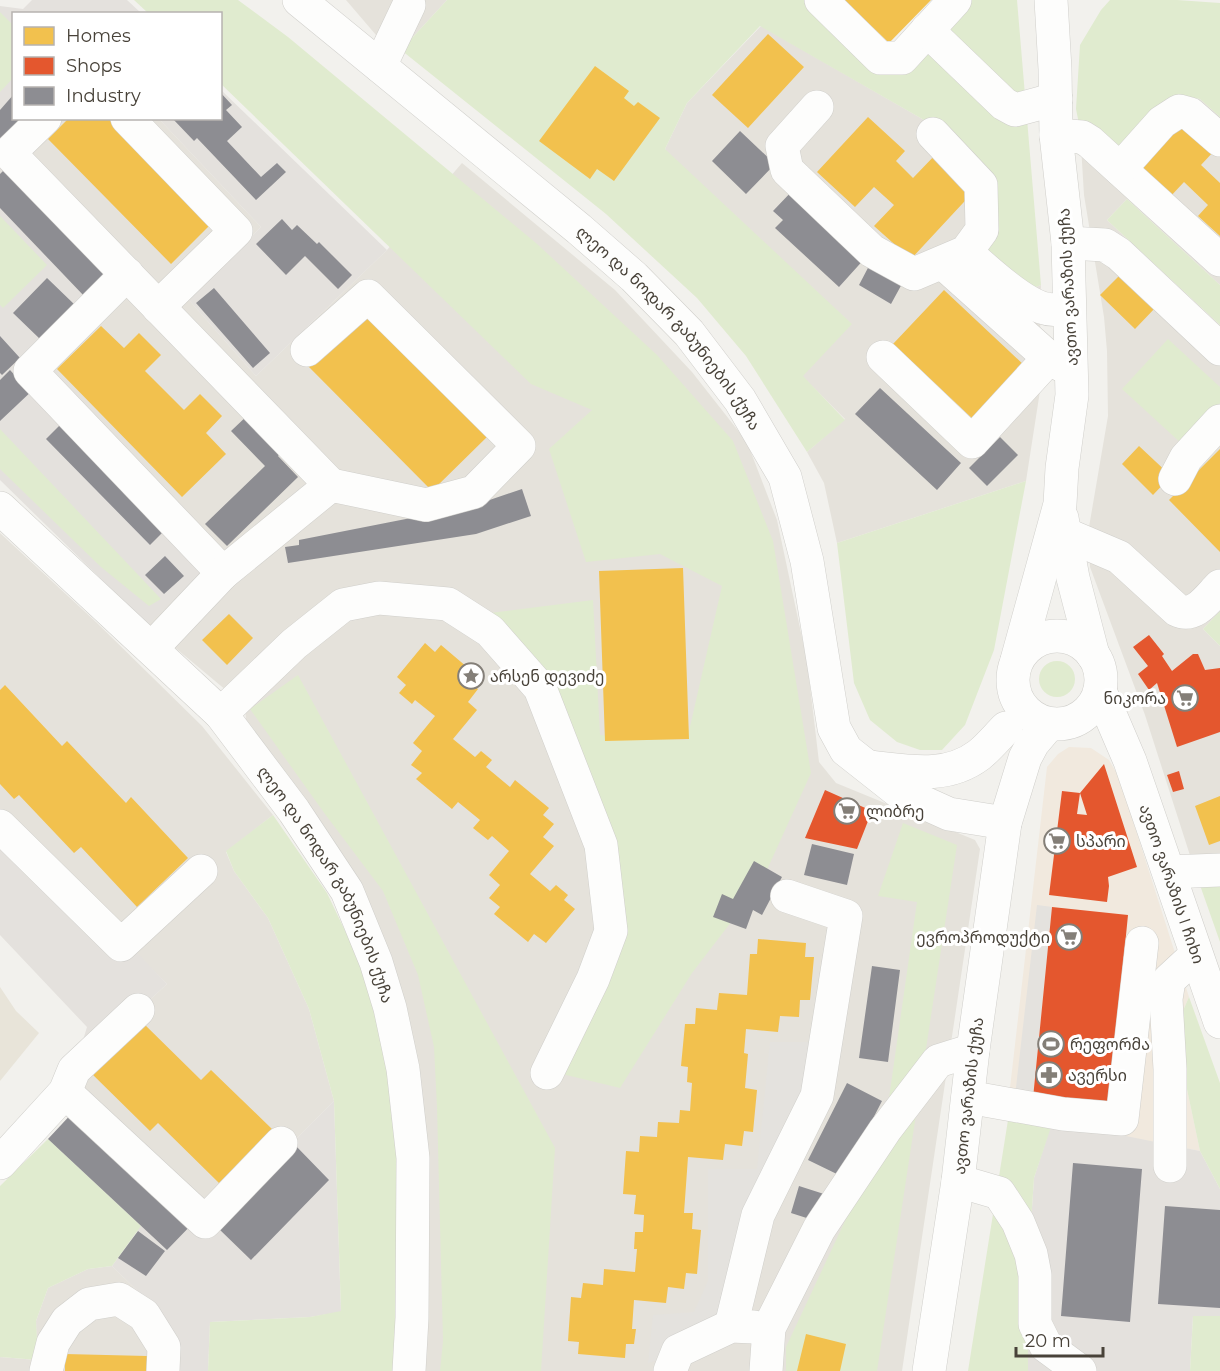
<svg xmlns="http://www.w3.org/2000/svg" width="1220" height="1371" font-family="Montserrat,'Noto Sans Georgian',sans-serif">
  <rect width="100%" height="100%" fill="#f2f1ed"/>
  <path fill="#e5e2db" d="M346,0h101l-46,50 -25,-15z
    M761,26l170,98 100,165 10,-4 -1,33 2,60 -16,103 -189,62 -13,-60 -17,-31 38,-33 -42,-42 -138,-228 22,-46z
    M1185,96l15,3 20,18v168l-93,-86 -20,21 113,105v286l-17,18 17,17v224l-25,1 -50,-156 -55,-148 -2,-34 20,-117 -1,-65 -3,-34 -20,-122 -4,-66z
    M34,119h125l102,108 -73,72 68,77 131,-126 75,-87 153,127 77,82 55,70 30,78 30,141 12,101 17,21 139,57 5,9 -78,522h-478l4,-85 -6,-195 -32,-139 -36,-68 -108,-164 -1,-14 -97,-81 -118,-266 -28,-201z
    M0,533l96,89 106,104 71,89 -47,37 8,19 34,47 41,91 25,92 -129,130 -129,-122 -2,-39 93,-86 -167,-167z
    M112,1266l40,39 18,66h-170v-14l37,3 -1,-39 12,-33 40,-19z"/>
  <path fill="#f1e9de" d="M1069,747l22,1 18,12 10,17 70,220 -11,25 2,34 20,95 -193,-37 40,-347 11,-13z"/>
  <path fill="#e4e1dd" d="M32,0h95l14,13 -127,1v104l-12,40 112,118 -84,83 189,196 -71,70 -148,-145v-474l23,3z
    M221,90l166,160 -131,126 -68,-77 73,-72 -102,-108 61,-1z
    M0,817l126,124 41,43 -93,86 13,-43 -87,-92z
    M334,1101l7,211 -31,5 -100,5 -2,49h-38l-18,-66 -40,-39 26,-35 -90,-92 28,-30 129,122z
    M1052,1121l148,30 20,38v127h-27l-3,55h-162v-103l6,-90z"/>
  <path fill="#e8e4d9" d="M0,987l16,24 23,22 -39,48z"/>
  <path fill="#e0ebcf" d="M134,0h104l50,37 248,206 121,112 76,86 40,100 38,232 -50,110 -69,90 -72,115 -62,-15 57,-219 -125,-241 103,-13 7,135 87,5 35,-154 -62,-32 -74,8 -37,-113 43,-39 -61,-26 -310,-300 -1,-70 -72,-1z
    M447,0h360l70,69 89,-69h51l24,285 -10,4 -45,-26 4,-78 -59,-61 -171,-98 -73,77 -22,46 187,175 -49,52 42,44 -38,32 -61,-96 -49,-58 -91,-84 -205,-164z
    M1110,0h67l43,3v114l-20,-18 -15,-3 -67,65 -38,-32 -4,-20 4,-64 21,-35z
    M0,12l13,13 1,52 -14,15z
    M1127,199l93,86v40l-113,-105z
    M0,216l47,49 -44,43 -3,-3z
    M1168,339l52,48v16l-38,41 -60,-55z
    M0,429l161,170 -12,7 -48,-39 -101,-98z
    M1026,481l-32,169 -29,75 -23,25h-22l-23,-8 -27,-22 -16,-37 -17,-140z
    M1220,611v35l-17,-17z
    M1039 679a18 18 0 1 1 36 0a18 18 0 1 1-36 0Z
    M298,675l257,473 -14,223h-101l3,-30 -6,-234 -3,-60 -16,-72 -35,-84 -58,-77 -75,-105z
    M273,815l54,78 31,65 32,104 9,89 -1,220h-190l2,-49 100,-5 31,-6 -7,-210 -25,-92 -41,-91 -34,-47 -8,-20z
    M903,823l54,22 -80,526h-91v-24l97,-207 34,-238 -39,-6z
    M1220,870v72l-25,-71z
    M1189,997l31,86v106l-20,-38 -20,-95 -2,-34z
    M1008,1120l43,7 -17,51 -6,90v103h-60z
    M48,1139l93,87 -29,40 -24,3 -40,19 -12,33 2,39 -38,-3v-171z
    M1193,1316h27v55h-30z"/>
  <path fill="#e4e2de" d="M1037,905l15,2 -19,191 -18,-2z
    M857,939l-18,128 -42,108 -53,37 6,98 -87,49 -15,4 5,-48 41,-3 14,-31v-112h49l13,-127h43z"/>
  <path fill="#f2c14e" d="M844,0h87l-42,43z
    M768,34l36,33 -56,61 -36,-33z
    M595,66l34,25 -5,7 10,8 4,-4 22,16 -46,63 -17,-12 -7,10 -51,-38z
    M868,117l37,34 -9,10 17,17 24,-25 39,36 -65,70 -37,-33 20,-21 -20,-18 -19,20 -38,-35z
    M69,118h39l104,105 -41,41 -123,-125z
    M1182,118l33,32 -14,15 19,18v53l-22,-20 10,-11 -24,-23 -15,16 -33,-30z
    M1121,274l35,33 -21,22 -35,-34z
    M944,290l82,77 -51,54 -82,-77z
    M365,309l125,125 -58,57 -124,-125z
    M101,326l23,22 15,-15 22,22 -16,16 39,39 16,-16 22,22 -16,17 20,21 -44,43 -125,-128z
    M1139,446l32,30 -18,19 -31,-31z
    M1220,449v103l-51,-52z
    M683,568l6,171 -84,2 -6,-170z
    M229,614l24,24 -26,27 -25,-25z
    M425,643l10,9 6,-7 33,28 -7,7 11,9 -10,13 9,8 -24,29 22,18 6,-6 11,9 -6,7 24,20 5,-7 34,28 -6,7 11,9 -11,13 11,9 -24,28 20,17 6,-6 12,10 -4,5 11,9 -29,34 -12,-9 -6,8 -34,-28 6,-7 -11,-9 11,-13 -11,-10 20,-24 -17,-15 -4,4 -15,-12 7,-8 -22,-18 -6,7 -36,-30 6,-6 -11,-8 11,-14 -9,-8 22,-27 -20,-16 -3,4 -13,-11 7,-8 -9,-8z
    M5,685l57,61 5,-5 59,62 5,-6 57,61 -51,49 -56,-60 -7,6 -55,-58 -5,4 -14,-15v-94z
    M1220,796v45l-11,4 -14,-39z
    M758,939l48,4 -1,14h9l-4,43h-10l-1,17 -19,-1 -2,16 -32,-3 -2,24 4,1 -3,34 12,2 -4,42 -9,-1 -2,15 -17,-2 -2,16 -35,-3 -4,56h9l-1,16 9,1 -4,44 -11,-1 -2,16 -16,-2 -2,16 -32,-3 -2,29h4l-2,15h-8l-1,14 -47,-4 1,-12 -11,-1 3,-44 10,1 2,-15 20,2 1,-16 31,3 2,-23h-3l1,-17h8l1,-17 -10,-1 2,-19 -13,-1 3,-43 13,1 1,-16 17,1 1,-15 21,1 1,-13 10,1 2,-28 -5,-1 1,-15 -7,-1 4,-42h10l1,-16 21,2 2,-17 28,2 3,-41h7z
    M140,1020l61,60 10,-10 61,59 -53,54 -61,-60 -8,8 -61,-60z
    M806,1334l40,10 -6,27h-43z
    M65,1354l82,2v15h-82z"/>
  <path fill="#e4572e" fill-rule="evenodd" d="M1149,635l15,19 -2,2 10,15 21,-17h5l7,16 15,-2v64l-43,15 -20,-64 -8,7 -11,-16 10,-8 -15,-19z
    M1104,764l33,103 -29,10 1,9 -2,16 -58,-7 13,-104 18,2zM1080,793l7,22 -10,-1z
    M1179,771l5,18 -11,3 -6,-17z
    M825,790l47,21 -15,38 -52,-11z
    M1052,907l76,8 -19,191 -76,-8z"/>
  <path fill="#8d8d92" d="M220,92l12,13 -6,5 16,17 -15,14 34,36 16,-14 9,9 -30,28 -59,-62 -3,3 -22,-23h48z
    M14,94v24h9l-23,30v-38z
    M740,131l35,33 -29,30 -34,-33z
    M8,166l102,107 -25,24 -85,-89v-34z
    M794,189l73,67 -28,31 -64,-59 8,-8 -10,-9z
    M282,219l10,11 5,-5 20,19 2,-2 33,33 -14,14 -33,-33 -19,19 -30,-31z
    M870,264l33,18 -12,22 -32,-19z
    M47,278l28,27 -34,35 -28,-27z
    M214,288l56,65 -17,15 -57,-65z
    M0,336l20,22 -18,17 -2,-2z
    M10,370l10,11 15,7 -35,33v-41z
    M880,388l81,75 -24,27 -82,-76z
    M250,413l35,35 -7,8 20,21 -71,69 -22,-22 60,-58 -34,-35z
    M66,419l104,106 -20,20 -104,-106z
    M1000,437l18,18 -31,31 -18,-18z
    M522,489l9,27 -55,18 -188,29 -3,-16 14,-2v-5l173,-34z
    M165,556l19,20 -20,18 -19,-19z
    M812,844l42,10 -7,31 -43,-10z
    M754,861l28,16 -20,38 -9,-5 -7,19 -33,-12 9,-23 11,5z
    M872,966l28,4 -12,92 -29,-4z
    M847,1083l35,18 -39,76 -35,-17z
    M76,1109l119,112 -28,29 -119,-111z
    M295,1145l34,35 -78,80 -32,-31z
    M1073,1163l69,6 -12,153 -69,-6z
    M799,1186l25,8 -8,27 -25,-8z
    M1165,1206l55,4v98l-62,-4z
    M138,1231l27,20 -19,25 -28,-18z"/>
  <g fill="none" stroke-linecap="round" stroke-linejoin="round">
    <g stroke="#d0cfcb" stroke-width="34">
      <g id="minor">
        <path id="s1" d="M299,0l280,229 55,48 55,56 51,67 45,77 22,84 27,167 12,22 52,41 51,23 56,9"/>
        <path d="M821,0l59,58h22l53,-58"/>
        <path d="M927,30l77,74 11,6 41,-11"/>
        <path d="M380,66l29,-61"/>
        <path d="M817,107l-35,39 5,24 85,81 42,23 52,-22 16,-22 -1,-45 -48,-51"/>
        <path d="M45,118l-36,35 322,332"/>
        <path d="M127,118l109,113 -78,76"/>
        <path d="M1056,135l26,2 8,5 130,118"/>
        <path d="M1120,169l42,-47 17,-11 11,3 30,26"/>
        <path d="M1068,243l37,2 14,9 101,95"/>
        <path d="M966,252c18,16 66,63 92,57 4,-1 8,-6 11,-8"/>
        <path d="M943,263l106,95 12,7 7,1"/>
        <path d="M127,274l-97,97 193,202"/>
        <path d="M883,357l89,85 77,-84"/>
        <path d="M1175,479l11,-21 34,-37"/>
        <path id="s2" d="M0,508l221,206 73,97 53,80 29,71 14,46 13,61 10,89 -1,160 -3,53"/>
        <path d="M1062,518l11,60 20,77"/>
        <path d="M1065,534l54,23 58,53c18,9 31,-12 43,-24"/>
        <circle cx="1057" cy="680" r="44"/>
        <path d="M152,648l71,-75 108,-88 95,20 48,-13 45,-46 -151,-150 -61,54"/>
        <path d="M1017,660l43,-156 2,-36 10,-73 -4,-152 -12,-108 -1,-66 -4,-69"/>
        <path id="s3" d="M1100,691l30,70 90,261"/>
        <path d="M221,714l73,-70 49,-39 36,-7 69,6 42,27 50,57 61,157 10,86 -18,48 -46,94"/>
        <path d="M869,767c38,4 77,13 110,-12 10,-8 18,-18 27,-27"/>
        <path d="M0,826l121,119 80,-74"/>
        <path d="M1169,872l51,-2"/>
        <path d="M65,1092l140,130 76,-79"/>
        <path d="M968,1097l95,17 59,5 20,-176"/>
        <path d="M0,1163l65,-71 9,-22 64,-60"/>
        <path d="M1170,1166v-97l-4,-70 3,-19 27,-25"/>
        <path d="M958,1181l41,12 19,29 13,32 4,21v49l11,22 34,25"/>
        <path d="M731,1326l27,-111 59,-119 29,-180 -59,-20"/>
        <path d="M46,1371l7,-28 14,-22 22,-17 30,-5 25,16 20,32 -1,24"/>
        <path d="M670,1371l8,-20 53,-25 23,1"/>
        <path d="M766,1371l3,-43 50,-99 66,-99 53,-69 35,-11"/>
        <path id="s4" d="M929,1371l29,-190 15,-131 32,-227 20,-65 8,-15 16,-19"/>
      </g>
    </g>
    <use href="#minor" stroke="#fdfdfc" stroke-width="33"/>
  </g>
  <defs>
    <g id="sight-ring" transform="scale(1.35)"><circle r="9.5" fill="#fff" stroke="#847f78" stroke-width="1.5"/><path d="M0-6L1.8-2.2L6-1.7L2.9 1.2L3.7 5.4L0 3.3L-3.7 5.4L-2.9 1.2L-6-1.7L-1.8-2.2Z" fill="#847f78"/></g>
    <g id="supermarket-ring" transform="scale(1.35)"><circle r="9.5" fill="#fff" stroke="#847f78" stroke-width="1.5"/><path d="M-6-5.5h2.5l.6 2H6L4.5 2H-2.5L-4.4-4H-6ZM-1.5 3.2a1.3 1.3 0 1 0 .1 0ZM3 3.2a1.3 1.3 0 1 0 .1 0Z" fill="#847f78"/></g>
    <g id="stadium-ring" transform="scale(1.35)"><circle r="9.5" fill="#fff" stroke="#847f78" stroke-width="1.5"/><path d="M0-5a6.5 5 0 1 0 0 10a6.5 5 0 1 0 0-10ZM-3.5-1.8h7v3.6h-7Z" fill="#847f78"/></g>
    <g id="pharmacy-ring" transform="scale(1.35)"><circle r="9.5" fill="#fff" stroke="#847f78" stroke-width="1.5"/><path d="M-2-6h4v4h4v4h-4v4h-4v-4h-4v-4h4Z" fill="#847f78"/></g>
  </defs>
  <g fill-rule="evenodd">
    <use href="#sight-ring" x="471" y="676"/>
    <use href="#supermarket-ring" x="1185" y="698"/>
    <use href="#supermarket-ring" x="847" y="811"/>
    <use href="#supermarket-ring" x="1057" y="841"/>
    <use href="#supermarket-ring" x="1069" y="937"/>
    <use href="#stadium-ring" x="1051" y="1044"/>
    <use href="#pharmacy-ring" x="1049" y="1075"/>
  </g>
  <g text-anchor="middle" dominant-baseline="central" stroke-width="6" stroke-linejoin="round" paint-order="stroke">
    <g font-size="16" fill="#484239" stroke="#fff">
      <text transform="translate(1068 287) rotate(-93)">ავთო ვარაზის ქუჩა</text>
      <text stroke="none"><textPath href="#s1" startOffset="496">ლეო და ნოდარ გაბუნიების ქუჩა</textPath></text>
      <text stroke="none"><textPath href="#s3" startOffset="206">ავთო ვარაზის I ჩიხი</textPath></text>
      <text stroke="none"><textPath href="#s2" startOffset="504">ლეო და ნოდარ გაბუნიების ქუჩა</textPath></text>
      <text stroke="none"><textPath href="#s4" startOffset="278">ავთო ვარაზის ქუჩა</textPath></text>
    </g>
    <g font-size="16" fill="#484239" stroke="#fff" text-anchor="start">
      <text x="490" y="676">არსენ დევიძე</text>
      <text x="1166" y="698" text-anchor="end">ნიკორა</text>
      <text x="866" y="811">ლიბრე</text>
      <text x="1076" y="841">სპარი</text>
      <text x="1050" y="937" text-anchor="end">ევროპროდუქტი</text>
      <text x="1070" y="1044">რეფორმა</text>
      <text x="1068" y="1075">ავერსი</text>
    </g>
  </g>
  <rect x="12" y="12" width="210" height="108" fill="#ffffff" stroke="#b6b3b0" stroke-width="1.5"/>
  <rect x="24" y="27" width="30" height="18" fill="#f2c14e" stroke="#b6b3b0" stroke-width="1.5"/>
  <text x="66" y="42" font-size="18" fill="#484239">Homes</text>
  <rect x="24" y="57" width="30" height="18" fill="#e4572e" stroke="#b6b3b0" stroke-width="1.5"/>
  <text x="66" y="72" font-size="18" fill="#484239">Shops</text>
  <rect x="24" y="87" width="30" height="18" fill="#8d8d92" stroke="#b6b3b0" stroke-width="1.5"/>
  <text x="66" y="102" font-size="18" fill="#484239">Industry</text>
  <path d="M1016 1347v9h87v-9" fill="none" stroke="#484239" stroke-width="3"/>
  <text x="1025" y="1347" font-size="18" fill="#484239" stroke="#ffffff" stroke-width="4.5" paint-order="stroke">20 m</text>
</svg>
